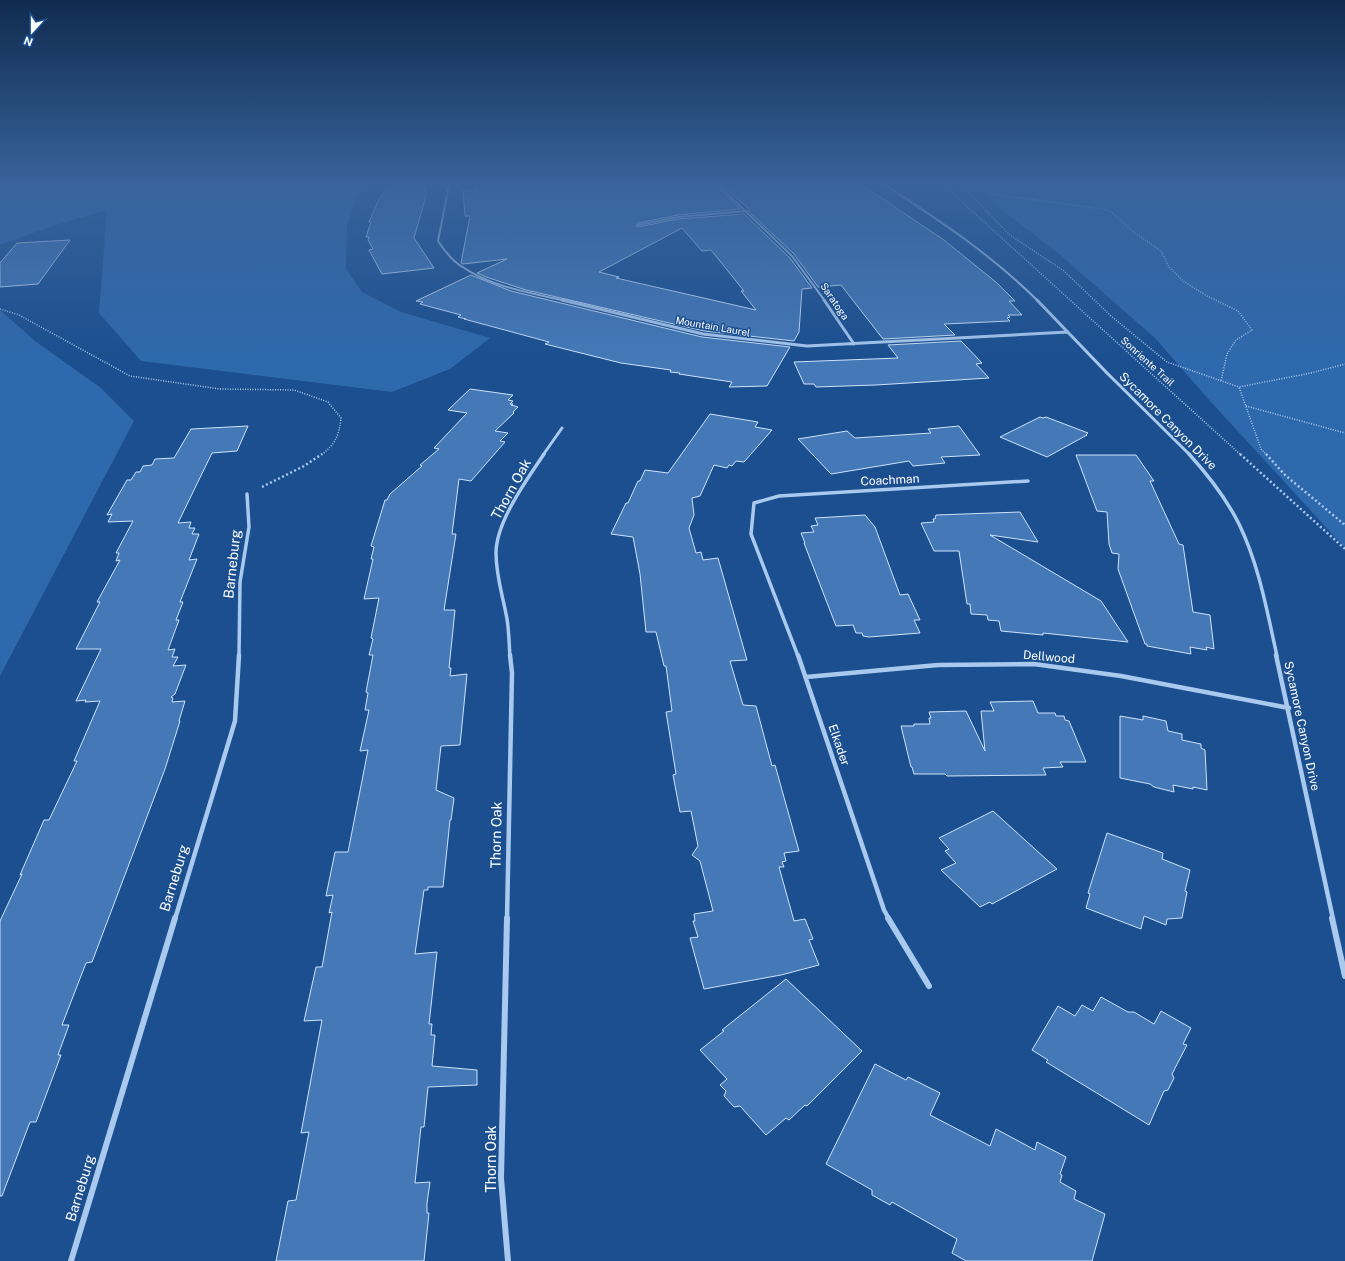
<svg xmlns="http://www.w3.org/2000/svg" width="1345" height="1261" font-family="'Public Sans',sans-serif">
  <rect width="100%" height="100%" fill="#1b4f8f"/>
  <path fill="#2e69ad" d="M0,183h364l-17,41 -1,45 16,23 39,20 89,26 -40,31 -58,23 -251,-31 -42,-48 8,-103 -58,17 -49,18z
    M982,183h363v365l-135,-147 -55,-63 -96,-84 -57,-44 -23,-24z
    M0,310l35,31 66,47 33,33 -134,255z"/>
  <path fill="#4478b7" stroke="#cfe3fa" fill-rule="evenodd" d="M390,183h28l-1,3h9l-2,4 3,2 -13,46 20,30 -52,6 -13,-24 4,-1 -5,-9 1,-3h-3l5,-15h-2l9,-21z
    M477,183h237l26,26 -62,6 -40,8 -2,3 2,1 40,-8 66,-5 46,44 22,30 -10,1 -3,43 -5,9 -90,-10 -178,-41 -40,-13 -9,-4 30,-14 -44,5 -2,-1 9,-47h-5l-2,-25 13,-1zM682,228l20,23 9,-1 33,41h-3l15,19 -140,-32 3,-1 -20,-5z
    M719,183h140l85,57 53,43 18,18h-6l13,14h-14l2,2 -3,1 3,3 -66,3 11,11 -72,4 -42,-54 -23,2 -24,-33 -45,-42v-3z
    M70,240l-32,44 -38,3v-24l17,-20z
    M471,275l40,16 191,46 88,10 -23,39 -38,1 3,-5 -53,-8 1,-1 -10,-1 1,-2 -50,-7 -76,-19 4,-2 -85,-23h2l-8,-2 3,-2 -41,-11 3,-2 -7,-1z
    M961,341l21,22 -6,1 13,14 -113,7 -60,2 -2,-3h-10l-10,-22 104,-4 -10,-13z
    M470,389l43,6 -5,5 5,1 -3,3h3l-2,1 7,2 -5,5 1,1 -19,18 13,2 -8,8 5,1 -34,39 -12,-2 -7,55h4l-12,76h11l-6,58h2l-1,8 17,-2 -7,71 -19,1 -5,44 18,8 -3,22h-1l-7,67h-15v3h-4l-9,64 22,-2 -8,72h3l-1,11h4l-3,31 45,4v15l-49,2 -4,40h-3l-6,56 15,-1 -3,21v10h2l-5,48h-148l12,-60 8,-1 13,-68 -8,1 21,-113 -18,1 12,-54h6l10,-55 -3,1 4,-18 -7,1 9,-44h13l20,-102 -8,1 9,-41h-4l3,-17 -2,-1 7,-37h-4l4,-16 -2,-1 8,-40 -15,1 9,-40h-2l3,-12 -3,-1 14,-46h2l3,-6 32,-28 -2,-1 19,-16 -5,-1 33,-35 -19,-3z
    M710,414l48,8 -3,5 17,3 -28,32 -8,-1 -4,5 -3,-1 -2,3 -13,-3 -14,31 -8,2 2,17 -5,13 7,25 5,-1 2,8 15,-2 29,102 -17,1 13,44 13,1 16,60 3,-1 24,86 -15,2 2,8 -4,1 2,5h-5l15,54 11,-2 8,20 -4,1 10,25 -38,10 -77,14 -14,-51 8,-1 -5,-16h2l-1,-7 19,-3 -13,-50 -8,-6 6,-9 -7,-35 -11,1 -7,-37 3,-1 -10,-62 6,-1 -6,-45h-2l-8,-34h-10l-6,-58 -7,-37 -22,-3 15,-31h2l10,-22h2l5,-11 23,3z
    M1040,417l3,1 3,-1 42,16 -2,2h1l-40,22 -47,-20z
    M248,426l-11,25 -25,2 -34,70 13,-1 -2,6h6l-3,6h7l-10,26 8,-1 -17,43h3l-7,18h3l-11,30 7,-1 -3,8h6l-5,9 13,-1 -11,29 -4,3 2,1 -1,4 13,-1 -6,20h1l-15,48 -73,193 -6,1 -24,62h7l-11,30h3l-25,67h-6l-28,74h-2v-275l22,-47 -2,1 24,-55h5l28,-59h-3l26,-60 -15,1 1,-2 -10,1 25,-52h-25l24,-47h-3l23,-42 -4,1 3,-8h-3l17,-32 -25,1 4,-8 -5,1 20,-35h4l5,-8h4l3,-6 9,-1 3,-6 19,-1 17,-29z
    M959,426l21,29 -39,2 4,6 -32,3 -4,-5 -78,13 -33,-35 49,-8 8,7 76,-5 -3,-4z
    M1076,455h60l18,26h-4l29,63 4,1 10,67 17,3 4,34 -8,-2 1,3 -17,-3 1,7 -44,-8v-2h-2l-27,-75 1,-15 -7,-1 -3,-9 -2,-32 -10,-1z
    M1020,512l18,30 -48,-7 111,66 27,41 -85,-9v2l-42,-4 -2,-10 -11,-1 -1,-5 -16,-1 -1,-10h-3l-8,-53h-25l-13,-28 13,-1 -1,-3h2l1,-4z
    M865,515l10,12 25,68 8,-1 12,26h-6l6,13 -51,4 -6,-1 -1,-3h-6l-3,-8 -17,1 -32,-83h1l-4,-10 13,-1 -3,-6 7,-1 -3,-7z
    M1033,701l5,12h17l1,3h8l1,4 4,1 17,41h-26l3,5 -20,1 3,7 -99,1 -2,-2h-31l-2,-7h-1l-10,-41h13v-2h16l-1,-6h2l-2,-6 37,-1 19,40 -4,-40h13l-4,-9z
    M1120,716l23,4v-4l23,5 2,10 14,3v6l19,4v4l4,2 2,40 -14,-3v2l-20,-4 1,7 -20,-5 -4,-3 -30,-6z
    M993,811l64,58 -65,35 -2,-2 -10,5 -39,-37 15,-7 -11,-12 4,-2 -10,-11z
    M1107,833l56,20 -1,6 28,11 -5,21 2,1 -5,26 -15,1 -1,6 -22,-9 -3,13 -55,-21 4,-14 -2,-1z
    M786,979l76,72 -55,55 -2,-1 -16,15 -3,-2 -20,17 -26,-29 -6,1 -10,-11 2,-5 -6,-6 7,-6 -27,-29 24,-19 -2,-1z
    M1101,997l27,15h6l20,12 7,-13 30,17 -8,16 4,1 -15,29 2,4 -6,12 -4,1 -15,34 -103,-63 2,-2 -16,-10 26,-44 17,10 7,-11 11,6z
    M875,1064l31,16 2,-3 32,16 -10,22 60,31 6,-17 39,21 2,-8 29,15 -6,17 2,1 -2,7 16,9 -2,8 31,15 -13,47h-126l-14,-8 5,-14 -65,-37 -2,3 -18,-10v-5l-46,-26z"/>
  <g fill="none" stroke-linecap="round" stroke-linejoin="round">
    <path stroke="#a9c9ee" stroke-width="1.5" stroke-dasharray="1 1.5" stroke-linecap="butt" d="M941,183l300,272
      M968,183l-5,4 47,48 54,36 47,45 56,46 72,25
      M963,187l30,7 116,16 26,23 26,18 8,16 14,14 24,15 31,15 14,19 -16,10 -9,14 -6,27
      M0,309l19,6 111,61 90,13 74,1 34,12 13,16c-2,17 -5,26 -20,37
      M1246,406l99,27
      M1267,455l-6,-6 -22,-62 72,-14 34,-9"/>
    <path stroke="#a9c9ee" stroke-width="2.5" stroke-dasharray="2 2.5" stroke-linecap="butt" d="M1240,454l105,95
      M1266,454l19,21 60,50
      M262,487l42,-21 18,-12"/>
    <path stroke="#a9c9ee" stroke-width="2" d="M454,183l-5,2 -11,56c6,9 13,19 23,25 30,21 70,27 105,35
      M716,183l76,73 33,45
      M882,183c55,36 109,71 156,118
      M638,225l40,-8 69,-6"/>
    <path stroke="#a9c9ee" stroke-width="3" d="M562,300l141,34 104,12 261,-14
      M824,300l30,44
      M1037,300l70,73 83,82
      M543,455l19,-27"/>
    <path stroke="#a9c9ee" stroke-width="3.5" d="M1189,454c19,21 37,44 50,70 20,41 28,87 38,132
      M239,656l1,-74 9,-55 -2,-33
      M510,656c-1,-12 -1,-25 -3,-37 -4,-23 -11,-42 -11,-66 0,-31 31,-74 48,-99
      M798,656l-47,-122 3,-31 25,-7 249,-15"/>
    <path stroke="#a9c9ee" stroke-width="4.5" d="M798,655l86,255 5,9
      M1276,655l57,264
      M806,677l132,-12 96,-1 87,12 168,32
      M175,919l60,-198 4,-66
      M507,919l5,-246 -2,-18"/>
    <path stroke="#a9c9ee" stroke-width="6" d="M507,918l-6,260 7,83
      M888,918l41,68
      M1332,918l13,58
      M71,1261l104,-343"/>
  </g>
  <linearGradient id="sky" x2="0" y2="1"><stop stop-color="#0f2b4f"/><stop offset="0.51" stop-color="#39639b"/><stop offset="1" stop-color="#39639b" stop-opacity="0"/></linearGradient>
  <rect width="1345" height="359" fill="url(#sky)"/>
  <g text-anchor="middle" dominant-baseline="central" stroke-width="3" stroke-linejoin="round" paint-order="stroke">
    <g font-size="10" fill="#fff" stroke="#1b4f8f">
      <text transform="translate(835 301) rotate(56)">Saratoga</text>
      <text transform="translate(713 326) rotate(10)">Mountain Laurel</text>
      <text transform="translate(1148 361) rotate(42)">Sonriente Trail</text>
    </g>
    <g font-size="12" fill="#fff" stroke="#1b4f8f">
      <text transform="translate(1168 421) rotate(45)">Sycamore Canyon Drive</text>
      <text transform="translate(890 480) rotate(-3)">Coachman</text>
      <text transform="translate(1049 657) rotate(5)">Dellwood</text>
      <text transform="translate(1302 726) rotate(78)">Sycamore Canyon Drive</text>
      <text transform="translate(839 745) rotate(71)">Elkader</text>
    </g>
    <g font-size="14" fill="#fff" stroke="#1b4f8f">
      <text transform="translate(511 489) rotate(-61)">Thorn Oak</text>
      <text transform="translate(232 564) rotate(-84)">Barneburg</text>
      <text transform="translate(496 835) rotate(-89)">Thorn Oak</text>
      <text transform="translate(174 878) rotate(-73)">Barneburg</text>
      <text transform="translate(491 1159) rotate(-90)">Thorn Oak</text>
      <text transform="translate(80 1188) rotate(-73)">Barneburg</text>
    </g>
  </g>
  <g transform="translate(32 32) rotate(201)" stroke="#1b4f8f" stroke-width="3" paint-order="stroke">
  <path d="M0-3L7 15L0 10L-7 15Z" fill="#ffffff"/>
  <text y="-6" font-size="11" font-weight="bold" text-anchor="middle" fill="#ffffff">N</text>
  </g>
</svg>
